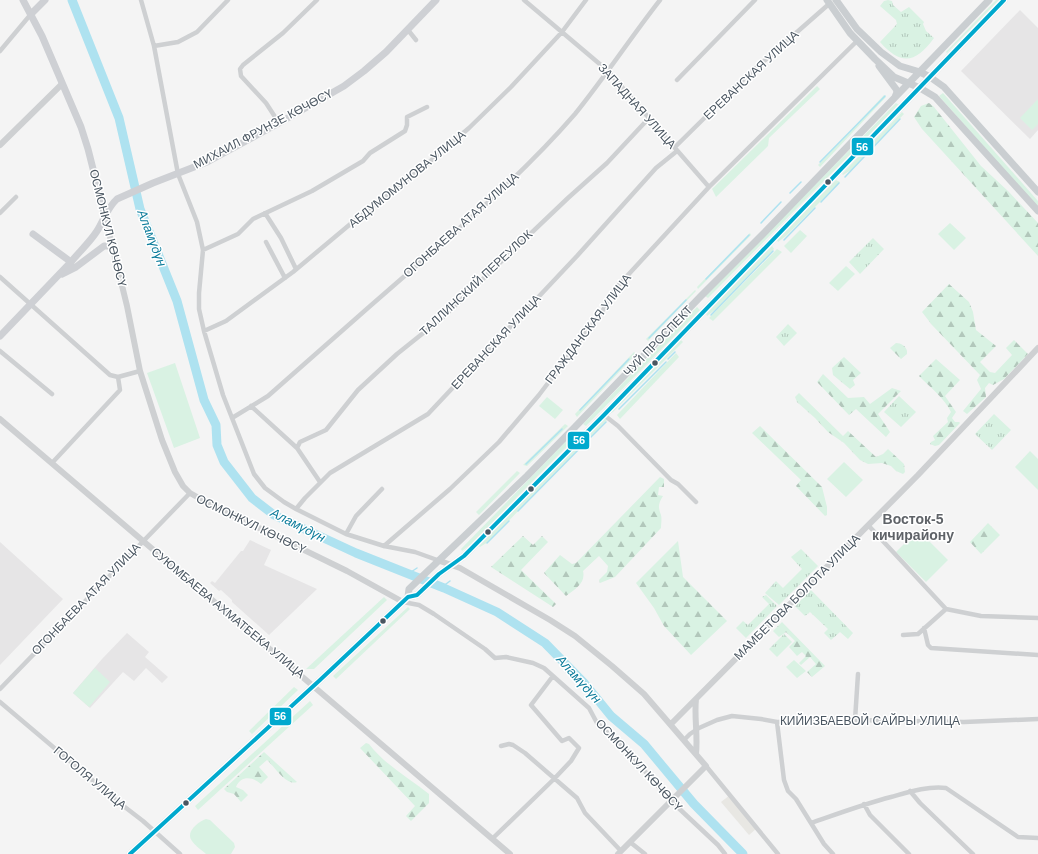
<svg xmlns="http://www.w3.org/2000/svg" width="1038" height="854" font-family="Arial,sans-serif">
  <defs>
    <pattern id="forest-firs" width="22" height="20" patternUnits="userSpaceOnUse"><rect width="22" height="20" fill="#d9f2e3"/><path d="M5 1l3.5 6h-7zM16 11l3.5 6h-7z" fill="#b2c7bb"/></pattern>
    <pattern id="park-tufts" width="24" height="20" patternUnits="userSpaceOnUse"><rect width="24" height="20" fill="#d9f2e3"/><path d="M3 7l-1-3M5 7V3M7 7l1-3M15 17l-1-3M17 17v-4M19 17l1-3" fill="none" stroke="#b2c7bb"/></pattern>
  </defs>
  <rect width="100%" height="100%" fill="#f4f4f4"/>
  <path fill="#e8e7e3" d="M730,795l27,33 -8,7 -28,-33z"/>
  <path fill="#e6e5e6" d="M1020,10l18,18v102l-8,9 -69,-68z
    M250,540l21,10 -7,15 53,24 -48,46 -37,-33v-2l-11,-10 -2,1 -9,-8 2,-2 3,2 26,-32h2z
    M0,542l63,57 -63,66z
    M127,633l22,19 -4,5 23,20 -6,6 -16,-15 -12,13 -11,-9 -33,36 -17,-15 29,-34z"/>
  <path fill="#d9f2e3" d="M996,0h3l-52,53 -1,-1z
    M817,86l3,3 -51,49 -1,8 -52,51 -4,-8z
    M943,93l95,108v7l-99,-112z
    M884,95l2,2 -66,70 -2,-2z
    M1038,99v25l-6,6 -12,-12z
    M896,103l3,2 -191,193 -3,-2z
    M902,112l2,2 -53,56 -8,5 -1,-1z
    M836,180l4,2 -54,54 -8,6 -1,-2z
    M950,223l16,15 -12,12 -16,-16z
    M800,230l7,6 -16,17 -7,-7z
    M750,233l1,2 -53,54 -1,-2z
    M772,246l2,3 -59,61 -8,6 -1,-2z
    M777,249l5,3 -69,69 -4,-3z
    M846,266l9,8 -17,17 -9,-8z
    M695,290l1,1 -48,50 -2,-2z
    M697,307l3,3 -114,116 -3,-2z
    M681,340l2,2 -70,70 -2,1 -2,-2z
    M634,352l2,2 -59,63 -2,-3z
    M676,353l3,4 -59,62 -3,-4z
    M175,363l25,75 -26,10 -27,-75z
    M547,397l16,13 -8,9 -16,-13z
    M604,418l3,2 -119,122 -8,5 -1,-1z
    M565,424l3,2 -41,40 -4,-1z
    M577,430l3,3 -110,112 -8,6 -1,-2z
    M1030,451l8,8v31l-23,-23z
    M844,462l19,18 -17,17 -19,-18z
    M517,471l3,2 -41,42 -3,-3z
    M918,530l30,30 -22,22 -30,-30z
    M384,597l3,3 -73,69h-8z
    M408,607l2,2 -74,70 -3,-3z
    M794,660l12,11 -9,7 -11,-11z
    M95,668l15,14 -21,25 -16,-14z
    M294,687l4,3 -46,44 -3,-3z
    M310,701l3,4 -115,105 -3,-4z
    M206,819l4,1 24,23 1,4 -4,7h-25c-4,-4 -11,-8 -14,-13 -7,-9 6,-19 14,-22z"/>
  <path fill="url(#forest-firs)" d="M929,103l5,4 47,59 27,25 30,32v33l-116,-127 -8,-12 7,-11z
    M949,284l20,18 4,10 3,18 20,16 -16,16 10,10 5,1 17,-18 -6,-7 8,-8 14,14 -24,25 -11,6 -4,-2 -4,5 1,9 -19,17 -4,-3 18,-22 -4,-9 3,-5 -48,-50 -10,-13z
    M896,343c5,0 10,3 11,8v3l-6,5 -11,-11z
    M844,357l17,16 -8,7 2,5 -5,4 -17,-14 -1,-7z
    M936,359l24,21 -15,16 11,16 -4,6 3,4h4l1,1 -21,22 -4,1 -5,-2 1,-2 4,-2 -2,-4 15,-14 -1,-4 4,-6c-6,-13 -21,-25 -32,-36z
    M823,374l25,24 16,-1 6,7 22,-16 9,3 -23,23 12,18 -4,5 -30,-28 -7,6 -32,-33z
    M799,393l44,43 5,-5 28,26 7,-3 5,-5 16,15 1,8 -2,2 -7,-3 -5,-5 -9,-3 -14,1 -8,-4 -16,-17 -16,-11 -13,-14 -18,-16 -2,-5z
    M760,426l62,61 5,20v8l-2,1 -29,-30 5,-6 -49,-47z
    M660,477l4,2v8h-5l-1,8 5,1c-5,8 -5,11 -2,19 1,4 0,9 0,13l-46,49 -15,6 -1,-3 8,-8 1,-6 -9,-10 -16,15c3,12 -8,18 -17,25l-22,-23 16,-18 12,9 4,-1z
    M988,523l12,12 -19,19 -11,-12z
    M523,536l10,9 9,-9 6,6 -27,28 35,34 -3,3 -62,-40z
    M678,541l5,36 44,44 -36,34 -27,-29 -10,-18 -18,-25z
    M782,622l43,44 -13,11 -5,-5 9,-8 -6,-7 -9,8 -2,-2 7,-7 -4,-4 -5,4 -8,-9 6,-6 -9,-9 -7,5 -6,-6z
    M366,743l3,1c16,21 40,34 60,50v9l-18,18 -5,-5 9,-10 -55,-58z
    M264,752l33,30c-11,4 -22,-15 -30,-22l-8,7 9,10 -7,7c-8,-7 -20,-9 -25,3l7,3 5,5 -7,7 -7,-8 -7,-2 -3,-3z"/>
  <path fill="url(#park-tufts)" d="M888,0l4,1 1,4 8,7 8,-5 15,15 -1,2 3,7 8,7c-18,25 -33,28 -54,4l17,-18 -1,-4 -16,-14 4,-5z
    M873,238l11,11 -24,25 -11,-12z
    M788,324l9,9 -13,13 -8,-9z
    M899,396l17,16 -15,15 -17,-15z
    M994,414l17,16 -19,20 -17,-16z
    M801,549l17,17 -39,39 -14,-12 11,-12 7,7 19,-19 -11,-12z
    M811,590l42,43 -5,6 -8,-7 -9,8 -7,-7 4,-4 -18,-17 -5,4 -10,-10z
    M766,595l11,11 -31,32 -10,-10 7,-7 5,4 21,-21 -7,-7z
    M784,634l8,8 -15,15 -8,-8z"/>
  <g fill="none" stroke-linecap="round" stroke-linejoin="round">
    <path stroke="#aee2f0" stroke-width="1.5" d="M820,162l65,-66
      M845,177l55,-58
      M790,193l11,-11
      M821,202l18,-19
      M761,223l20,-21
      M784,240l31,-32
      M706,279l43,-44
      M711,315l62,-64
      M649,338l37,-38
      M668,359l7,-7
      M619,409l47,-47
      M580,410l49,-51
      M591,437l15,-15
      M526,464l36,-35
      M518,511l69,-70
      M487,543l22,-22
      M408,574l9,-6
      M442,587l8,-6"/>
    <path stroke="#aee2f0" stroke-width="9" d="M72,0l47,118 21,91 37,92 27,99 12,25 1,20 7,17 28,36 22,17 82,38 88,35 53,24 48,31 40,41 26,32 33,28 50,60 49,50"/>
    <path stroke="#ced0d2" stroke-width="4.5" d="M141,0l13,46 24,128 19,48 6,28 -4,43v16l5,22 19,64 31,79 11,14 19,14 12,7 50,25 38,12 31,6 25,9
      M524,0l84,71 101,116
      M408,30l8,10
      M154,46l24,-4 19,-10 31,-32
      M0,51l31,-37
      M677,80l78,-80
      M279,123l-13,-20 -25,-27 -1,-7 3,-4 40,-32 34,-33
      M675,147l72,-71 82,-72
      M0,213l16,-16
      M265,213l16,25 15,31
      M266,242l19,36
      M203,250l35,-16 15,-15 59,-28 51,-30 7,-8 35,-22 2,-6v-8l20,-10
      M0,277l110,98 8,2
      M204,331l22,-10 67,-49 61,-51 73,-57 42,-36 42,-41 51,-55 24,-32
      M0,351l52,43
      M251,406l46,42
      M604,415l14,11 53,54 7,4 18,18
      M232,418l36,-22c52,-46 103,-91 155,-136 53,-46 106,-93 152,-146 30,-37 56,-77 85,-114
      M52,463l68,-73 -2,-13 22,-6
      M320,482l-23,-34 3,-6 26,-12 32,-40 39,-36 45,-36 126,-120 39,-35 42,-45
      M296,509l9,-11 25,-25 98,-59 149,-158 79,-88 21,-17
      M868,525l78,84
      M346,534l10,-18 26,-27
      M384,546l66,-57 49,-47 40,-47 64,-85 13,-22 93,-101 148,-146
      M403,602l16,3 15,9 51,35 10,9 11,-1 27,6 11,5 45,40 8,15 31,29 43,49 47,44 7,9
      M924,628l4,17 3,3 107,7
      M903,635l15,-1 28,-25 35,7 57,2
      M0,689l190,-196
      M0,702l117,99 26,20 37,33
      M855,720l3,-46
      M777,722l7,58 4,11 8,8 28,45 9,10
      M684,740l6,-6 9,-6 18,-8 15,-4 29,3 16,3 78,-2 109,2 74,-3
      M501,746l8,-2 4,1 12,8 52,45 8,15 36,38
      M706,766l72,88
      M910,791l10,12 53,51
      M864,804l6,11 39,39
      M811,823c26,-9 53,-19 80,-26 18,-5 36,-11 55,-9l72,49 20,1
      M492,839l62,-60 17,-18 8,-13 -10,-10 -7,3 -31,-36 22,-29
      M630,842l15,12"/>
    <path stroke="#ced0d2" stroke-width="6" d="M0,145l62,-61
      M105,216l22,90 13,65 22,69 13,32 8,14 7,7 16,9 141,69 56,31
      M0,419l510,435
      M440,561l20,7 90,52 25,16 37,30 32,28 62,72 -88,88
      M671,724l247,-249 120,-127
      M696,754c2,-19 -2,-37 0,-55"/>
    <path stroke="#ced0d4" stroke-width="7" d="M23,0l19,36 39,91 7,22 17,67
      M31,14l14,-14
      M71,262c8,-10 19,-20 26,-31 7,-11 10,-23 20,-32l36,-16 54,-21 72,-39 65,-37 20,-15 22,-19 50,-52
      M62,274l14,-7 28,-21h5l5,4
      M0,336l71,-74 -38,-28"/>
    <path stroke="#caced1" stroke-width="7" d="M827,0l23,33 25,26 19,18 26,11 15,9 103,114
      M836,0l21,29 24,23 19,14 20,6 10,5 14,10 94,105
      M879,66l17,23 1,3 -2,5
      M408,597l1,-8 118,-113 48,-49 126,-131 61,-61 227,-235
      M130,854l190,-174 88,-83 9,-2 22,-21 25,-18 140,-141 400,-415"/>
    <g stroke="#fff" stroke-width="7">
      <path id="bus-1" d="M130,854l190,-174 88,-83 9,-2 22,-21 25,-18 140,-141 400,-415"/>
    </g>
    <use href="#bus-1" stroke="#00a9ce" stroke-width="4"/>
  </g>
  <g fill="#4a5661" stroke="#fff" stroke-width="1.5">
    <circle cx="828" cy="182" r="3.5"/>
    <circle cx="655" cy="363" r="3.5"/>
    <circle cx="531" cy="489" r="3.5"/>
    <circle cx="488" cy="532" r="3.5"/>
    <circle cx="383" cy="621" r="3.5"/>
    <circle cx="186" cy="803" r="3.5"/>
  </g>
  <g text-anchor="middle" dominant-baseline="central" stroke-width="3" stroke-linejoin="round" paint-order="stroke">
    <g font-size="12" fill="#4a5661" stroke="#fff">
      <text transform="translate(751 75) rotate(-43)">ЕРЕВАНСКАЯ УЛИЦА</text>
      <text transform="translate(637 106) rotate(48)">ЗАПАДНАЯ УЛИЦА</text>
      <text transform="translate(263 129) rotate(-28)">МИХАИЛ ФРУНЗЕ КӨЧӨСҮ</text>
      <text transform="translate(407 179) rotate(-39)">АБДУМОМУНОВА УЛИЦА</text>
      <text transform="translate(461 225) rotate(-42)">ОГОНБАЕВА АТАЯ УЛИЦА</text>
      <text transform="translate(108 228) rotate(76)">ОСМОНКУЛ КӨЧӨСҮ</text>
      <text transform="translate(476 283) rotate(-43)">ТАЛЛИНСКИЙ ПЕРЕУЛОК</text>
      <text transform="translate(588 329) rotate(-53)">ГРАЖДАНСКАЯ УЛИЦА</text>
      <text transform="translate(658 341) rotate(-46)">ЧУЙ ПРОСПЕКТ</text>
      <text transform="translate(496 342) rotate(-47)">ЕРЕВАНСКАЯ УЛИЦА</text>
      <text transform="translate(251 524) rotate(26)">ОСМОНКУЛ КӨЧӨСҮ</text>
      <text transform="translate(797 597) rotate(-45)">МАМБЕТОВА БОЛОТА УЛИЦА</text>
      <text transform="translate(86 599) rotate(-46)">ОГОНБАЕВА АТАЯ УЛИЦА</text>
      <text transform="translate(228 613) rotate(40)">СУЮМБАЕВА АХМАТБЕКА УЛИЦА</text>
      <text x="870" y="721">КИЙИЗБАЕВОЙ САЙРЫ УЛИЦА</text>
      <text transform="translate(639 765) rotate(47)">ОСМОНКУЛ КӨЧӨСҮ</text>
      <text transform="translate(90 778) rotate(40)">ГОГОЛЯ УЛИЦА</text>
    </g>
    <g font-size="13" font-style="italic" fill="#0c7c9b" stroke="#fff">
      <text transform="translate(152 238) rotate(69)">Аламүдүн</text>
      <text transform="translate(298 525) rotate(27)">Аламүдүн</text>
      <text transform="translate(579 679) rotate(48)">Аламүдүн</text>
    </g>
    <g font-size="14" font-weight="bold" fill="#5f6368" stroke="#fff">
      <text x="913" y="519">Восток-5<tspan x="913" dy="16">кичирайону</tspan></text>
    </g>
  </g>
  <g stroke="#fff" stroke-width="1.5">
    <rect x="851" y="137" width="23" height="19" rx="4" fill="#00a9ce"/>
    <rect x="567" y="431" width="23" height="19" rx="4" fill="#00a9ce"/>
    <rect x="269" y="707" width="23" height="19" rx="4" fill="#00a9ce"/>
  </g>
  <g font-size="11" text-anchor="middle" font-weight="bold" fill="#fff">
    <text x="862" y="151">56</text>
    <text x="579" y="444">56</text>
    <text x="280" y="720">56</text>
  </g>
</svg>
